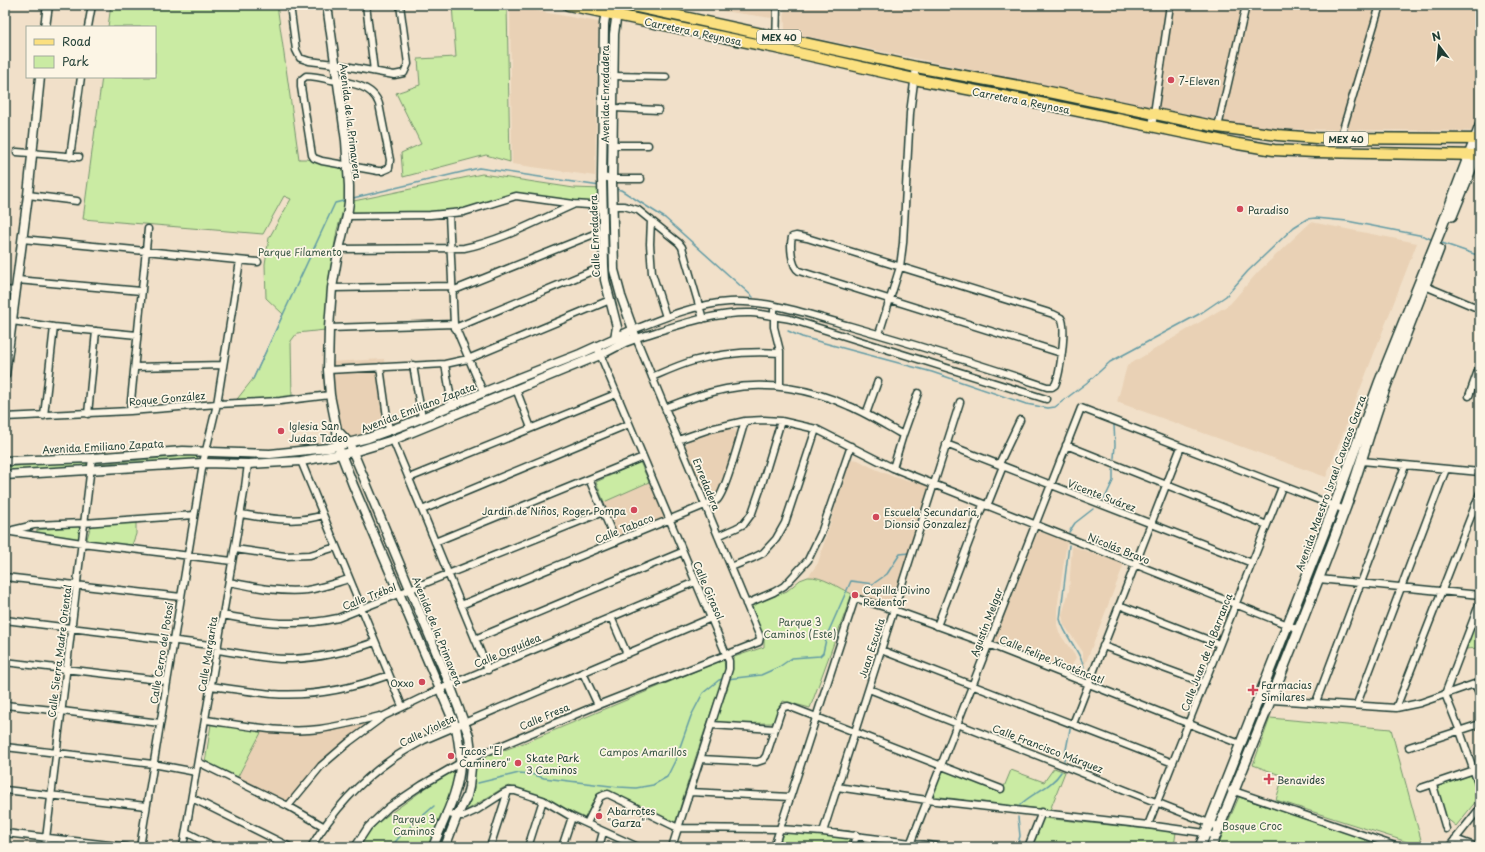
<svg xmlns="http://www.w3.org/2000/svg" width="1485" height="852" font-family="'Playpen Sans',sans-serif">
  <rect width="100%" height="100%" fill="#f1e0c9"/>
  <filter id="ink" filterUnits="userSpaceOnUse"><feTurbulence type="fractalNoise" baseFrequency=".025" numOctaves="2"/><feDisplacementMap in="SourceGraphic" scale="8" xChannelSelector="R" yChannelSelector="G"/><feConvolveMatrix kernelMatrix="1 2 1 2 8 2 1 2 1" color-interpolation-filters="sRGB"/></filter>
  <g filter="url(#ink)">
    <path fill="#e9d1b5" d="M680,5h92v13z
      M784,5h696v106l-7,20 -211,-2 -477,-97z
      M510,6l88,16 -3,154 -83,-12z
      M1311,222l106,21 -91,234 -209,-75 10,-36 103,-62 28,-32z
      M384,359l8,67 -33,11 -14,2 -12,-42 -3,-35z
      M728,428l10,4 -21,63 -9,3 -3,-2 -20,-51 5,-5z
      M850,459l8,1 13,7 23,10 35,8 -36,119 -37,-9 -35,-16 -7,-2h-6l10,-14z
      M649,482l16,36 -47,20 -14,-36z
      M1038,531l29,10 -10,68v16l2,8 17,24 -6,13 -76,-30z
      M1072,546l52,18 -43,111 -5,-6 2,-5 5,1v-13l-19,-27 -2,-10 7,-24z
      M367,723l-47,40 -32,38 -51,-23 26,-49 61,2z"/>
    <path fill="#caeba3" stroke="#74946c" d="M111,5h166l22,154h7l38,6 3,33 -10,32 -8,48 -4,52 -28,3 -6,8 1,58 -58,4 19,-24 30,-65 -17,-16 -1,-34 4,-26 22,-39 -7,-3 -21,38 -180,-15 19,-142h53v-50h-47z
      M452,5h55l3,157 -24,-7 -83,22 -2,-24 20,-9 -25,-51 24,-8 -2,-26 38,-2z
      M482,174l92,14 28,1 1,17 -82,-10 -57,16 -117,4 2,-14z
      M197,455l1,10 -101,6 -1,-7z
      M90,460l-1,11 -84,5v-9z
      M640,462l9,20 -45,20 -8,-20z
      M136,522v12l-4,11 -41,-1 -4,-5 3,-11 3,-2z
      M83,526l-2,15 -45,-6 1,-5z
      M808,577c15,-1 30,11 44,17l-42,114 -27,-7 -8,20 -3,2 -58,1c6,-17 21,-48 18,-64l2,-3 30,-10v-8l-12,-33 1,-2 34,-13 13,-11z
      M1475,620h5v28l-15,1z
      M724,659l1,11 -4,13 -26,76 -20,65 -73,-35 -15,30 -46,-22 -32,-11 -6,2 -36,22 6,-23 1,-26 55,-20z
      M1270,718l121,11 32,118 -147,-47 7,-24 -30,-11z
      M211,724l20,1 32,4 -26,49 -32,-15z
      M1054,768l11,4 -15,38 -118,-14 11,-27 59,23 9,-22 33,12z
      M456,771l-6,23 -21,53h-70l6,-11 12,-13 67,-48z
      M1471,775l6,19v6l-21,26 -11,-9 -9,-31z
      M1239,797l150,50h-172z
      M1043,818l133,14 -2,15h-142z
      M818,828l32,3 -2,16h-69l4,-14z"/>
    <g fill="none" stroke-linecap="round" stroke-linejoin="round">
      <path stroke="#629ba5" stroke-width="1.5" d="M615,189l6,1 44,28 88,79
        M353,198l126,-30 121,18
        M1439,242l41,14
        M788,331l14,6 130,35 94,32 22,4 7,-1 34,-26 21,-19 91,-49 25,-17 22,-25 19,-18 27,-26 13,-8 9,-1 31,3 77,15 9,4
        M253,379l82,-176 12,-3
        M1114,425l1,20 -1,13
        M1104,500l9,-19v-11
        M1069,532l6,-9 18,-14
        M1069,545l-9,74c5,18 19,30 24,48
        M727,679l34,-4 18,-8 13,-9 28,-2 3,-3 4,-18 24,-54 22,3 14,-10 13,-20 9,-1
        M1064,760l6,-31
        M478,783l41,-10 12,1 13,4 75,9 17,1 17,-3 14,-8 8,-16 16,-45 12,-23 16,-13 4,-1
        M1020,805c13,-13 31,-17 41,-33
        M391,847l11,-13 32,-28
        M1017,847l3,-11 -2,-19"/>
      <g stroke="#1f3d34" stroke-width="9">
        <path id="minor" d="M290,5l6,45 4,8 9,3 25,3 60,11 10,-2 4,-9 -8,-59
          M366,5l8,66
          M88,27l4,-22
          M776,48l1,-43
          M306,76c9,0 17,2 25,4 17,2 42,5 48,24l11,56 -1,8 -7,3h-4l-56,-10 -8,-3 -2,-3 -11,-68v-7z
          M613,76l53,1
          M614,108l44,2
          M1152,127l18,-122
          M1218,127l28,-122
          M1340,139l40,-134
          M613,145h35
          M17,152l62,5
          M70,157l11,-80
          M602,177l11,2h28
          M28,195l49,6
          M613,206h11l14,4 41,33 3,4 21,72
          M449,214l5,110 29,68
          M347,216l83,-1 34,-3 52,-16 58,8 29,2
          M651,220l-1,24 2,29 14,44
          M22,239l236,23
          M339,249l125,-1c37,-7 75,-28 109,-43
          M17,280l124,11
          M1425,286l55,23
          M332,288l120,-2
          M5,290l11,1
          M452,291l152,-61
          M774,306v21l6,24v35
          M12,321l42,6 83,8
          M329,328l125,-4
          M455,328l149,-62
          M633,330c30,-12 63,-26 96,-28 41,-2 82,13 121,24 66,19 132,39 197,61h5l3,-2c5,-10 12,-59 6,-67l-8,-4 -246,-76 -11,-2 -4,1c-2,8 -1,29 7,34l262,82
          M879,334l21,-67 3,-24 7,-130 6,-46
          M597,347l132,314v8l-57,178
          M445,364l7,41
          M413,365l9,53
          M135,367l88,-2
          M380,367l9,64
          M328,370l117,-6 23,-5 142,-59
          M652,377c14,-6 27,-12 41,-16 29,-8 57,-10 87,-8
          M516,389l15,39
          M1469,396l11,-31
          M665,408c20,-8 40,-15 61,-19 41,-8 86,0 123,17 19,8 36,19 54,29
          M130,411l18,-182
          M88,414l8,-83
          M866,414l12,-33
          M44,416l10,-89
          M5,417l125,-6 87,-7 63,-3 50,-6
          M393,440l95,230
          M678,440l32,-11 35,-8 19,-1 17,1 35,8 77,39 405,161
          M946,444l306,119
          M1066,445l201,80
          M301,461l101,245
          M1362,461l118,11
          M999,464l21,-44
          M893,468l10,-33 15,-42
          M409,478l207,-84
          M589,479l27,63
          M987,506l16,-40
          M422,510l207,-86
          M240,514c28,4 56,10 83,1
          M13,530l21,-5 50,-2 110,-8
          M5,531l77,12 150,18
          M718,536l18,-8 8,-4 8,-11 9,-26 20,-66
          M435,542l208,-85
          M235,549l50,7 25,-1 26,-8
          M731,567l22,-9 10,-5 13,-14 9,-16 31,-94
          M5,577l176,20
          M1319,579l161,16
          M229,582c25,5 52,11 78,8 14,-2 28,-7 42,-11
          M1480,602l-35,92 15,37 20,58
          M746,604l28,-12 10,-6 24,-26 13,-27 30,-87
          M461,605l256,-105c9,-9 23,-64 28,-79
          M1119,605l100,39
          M223,615c40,8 74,12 115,3l265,-106
          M611,617l16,37
          M5,620l213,26
          M937,626l46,-121
          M475,639l207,-87
          M1103,646l101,37
          M217,650c24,3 50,10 74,9 29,-1 56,-7 84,-17
          M881,650l292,113
          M5,662l162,19
          M583,673l15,32
          M1475,684l5,11
          M211,686c21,3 41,6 61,8 40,3 79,-5 117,-19
          M869,689l350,138
          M1259,695l13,5 124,8 24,-5 60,-21
          M1316,702l89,-236
          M1357,704l89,-235
          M5,705l57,6 98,12
          M1396,708l84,-215
          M206,720c36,5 78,14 114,9 20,-3 40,-8 60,-13
          M1073,724l108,-277
          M711,725l64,4
          M5,747l148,17 43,8
          M1409,747l71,-23
          M701,759l56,3 6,-2 3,-4 15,-45 3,-4 4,-1 213,83
          M198,762l90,44 35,20
          M1433,785l13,44
          M837,787l90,13 221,25 57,8 10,3
          M1421,788l59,-20
          M5,790l141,16
          M1231,790l167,57
          M690,792l100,5
          M192,798l98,49
          M288,806l33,-40 28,-24 35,-26 56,-27 255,-107
          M446,813l11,3h7l13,-6 25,-16 6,-3h7l28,9 29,17 66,30
          M587,823l13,-26 4,-2 4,-1 70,34 102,1 43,3 120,15
          M1148,825l134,-338
          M186,832l29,15
          M823,832l137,-430
          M5,833l122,14
          M1455,839l22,8
          M911,842l170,-434 264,102
          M45,847l47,-389
          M140,847l63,-384 14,-59 23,-143
          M183,847l62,-360 3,-23
          M311,847c21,-35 48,-65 81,-88 10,-7 21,-13 32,-19l287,-122
          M355,847l13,-20 21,-20 33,-22 38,-22 138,-58 161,-63 1,-5 -124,-299c37,-11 76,-26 115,-25 13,1 26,4 39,6l256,80
          M490,847l18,-56
          M528,847l15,-47
          M562,847l10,-30
          M599,847l4,-15
          M774,847l81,-249 39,12 94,34 252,100
          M853,847l3,-12
          M1028,847l14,-35
          M1449,847l31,-39"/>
      </g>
      <g stroke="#1f3d34" stroke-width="11">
        <path id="tertiary" d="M327,5l19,136 3,45v16l-2,14 -9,37 -6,35 -3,40 -1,42 2,25 7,35 1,16 15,39 103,242c2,12 5,25 4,37 -1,29 -17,56 -27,83
          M607,5l-3,19 -2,155 2,87 1,14 12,47 -2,11
          M45,27l3,-22
          M5,375l23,-180 12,-118
          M337,430l12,13 4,9 97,233 19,51 3,22 -3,29 -2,9 -10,20 -12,31
          M5,461l87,-3 91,-7 87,3 58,-6 40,-10 39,-14 109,-45 64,-25 53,-24
          M5,475l198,-12 45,1 53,-3 52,-9 40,-12 207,-85 25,-13 11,-4 -15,-42 -7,-26 -2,-88 2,-148 4,-29"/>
      </g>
      <g stroke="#1f3d34" stroke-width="12">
        <path id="secondary" d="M1452,216l28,-69
          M1200,847l134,-340 45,-124 62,-154 39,-103
          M1211,847c45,-111 91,-222 133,-335 13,-35 23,-72 35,-107 19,-52 40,-104 60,-156"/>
      </g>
      <g stroke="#1f3d34" stroke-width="13">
        <path id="primary" d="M568,5l208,43 138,31 121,23 203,42 36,6 41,2 165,3
          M628,5l288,62 114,21 188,39 60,8 38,3 164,1"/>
      </g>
      <use href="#minor" stroke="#fcf5e5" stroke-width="6"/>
      <use href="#tertiary" stroke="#fcf5e5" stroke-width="8"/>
      <use href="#secondary" stroke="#fcf5e5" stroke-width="9"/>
      <use href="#primary" stroke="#fbe080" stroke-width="10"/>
    </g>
  </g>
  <g fill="#d1495b" stroke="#fcf5e5" stroke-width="1.5">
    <circle cx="1171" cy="80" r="4"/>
    <circle cx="1240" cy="209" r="4"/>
    <circle cx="281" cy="431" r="4"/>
    <circle cx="634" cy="510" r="4"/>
    <circle cx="876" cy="517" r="4"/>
    <circle cx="855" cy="595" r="4"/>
    <circle cx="422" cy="682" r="4"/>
    <path d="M1251 684h4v4h4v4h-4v4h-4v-4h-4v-4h4z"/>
    <circle cx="451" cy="756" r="4"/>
    <circle cx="518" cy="763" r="4"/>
    <path d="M1267 773h4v4h4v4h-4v4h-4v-4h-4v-4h4z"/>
    <circle cx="599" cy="816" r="4"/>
  </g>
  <g text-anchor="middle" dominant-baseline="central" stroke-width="3.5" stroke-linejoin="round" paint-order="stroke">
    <g fill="#fcf5e5" stroke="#617469" stroke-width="1">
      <rect x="757" y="30" width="44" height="14" rx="3"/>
      <rect x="1324" y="132" width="44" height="14" rx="3"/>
    </g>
    <g font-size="9" font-weight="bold" fill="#1f3d34">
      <text x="779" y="37">MEX 40</text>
      <text x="1346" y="139">MEX 40</text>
    </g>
    <g font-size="10" fill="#1f3d34" stroke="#fcf5e5">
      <text transform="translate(693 31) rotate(12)">Carretera a Reynosa</text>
      <text transform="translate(604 94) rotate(-90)">Avenida Enredadera</text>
      <text transform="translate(1021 100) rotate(11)">Carretera a Reynosa</text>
      <text transform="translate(351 121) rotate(83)">Avenida de la Primavera</text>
      <text transform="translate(594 236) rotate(-92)">Calle Enredadera</text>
      <text transform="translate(167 398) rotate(-5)">Roque González</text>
      <text transform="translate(418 407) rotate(-21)">Avenida Emiliano Zapata</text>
      <text transform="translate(103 446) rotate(-3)">Avenida Emiliano Zapata</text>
      <text transform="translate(1330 483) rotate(-70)">Avenida Maestro Israel Cavazos Garza</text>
      <text transform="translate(707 484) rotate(68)">Enredadera</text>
      <text transform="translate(1102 495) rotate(21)">Vicente Suárez</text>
      <text transform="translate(624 528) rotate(-22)">Calle Tabaco</text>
      <text transform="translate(1119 548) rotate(22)">Nicolás Bravo</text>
      <text transform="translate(709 590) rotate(67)">Calle Girasol</text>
      <text transform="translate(369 596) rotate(-21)">Calle Trébol</text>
      <text transform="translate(986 622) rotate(-69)">Agustín Melgar</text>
      <text transform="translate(438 631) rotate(68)">Avenida de la Primavera</text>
      <text transform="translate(871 648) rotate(-72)">Juan Escutia</text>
      <text transform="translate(507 650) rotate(-23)">Calle Orquídea</text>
      <text transform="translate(59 651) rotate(-83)">Calle Sierra Madre Oriental</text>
      <text transform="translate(1206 652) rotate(-69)">Calle Juan de la Barranca</text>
      <text transform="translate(161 653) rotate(-81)">Calle Cerro del Potosí</text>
      <text transform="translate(207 654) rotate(-81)">Calle Margarita</text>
      <text transform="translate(1052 659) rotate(22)">Calle Felipe Xicoténcatl</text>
      <text transform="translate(544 716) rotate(-23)">Calle Fresa</text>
      <text transform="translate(427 730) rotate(-26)">Calle Violeta</text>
      <text transform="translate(1048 748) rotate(21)">Calle Francisco Márquez</text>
    </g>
    <g font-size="10" fill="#1f3d34" stroke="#fcf5e5" text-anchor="start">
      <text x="1179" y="80">7-Eleven</text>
      <text x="1248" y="209">Paradiso</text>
      <text x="289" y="425">Iglesia San<tspan x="289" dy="12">Judas Tadeo</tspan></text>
      <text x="626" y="510" text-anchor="end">Jardin de Niños, Roger Pompa</text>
      <text x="884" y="511">Escuela Secundaria,<tspan x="884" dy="12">Dionsio Gonzalez</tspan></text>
      <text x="863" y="589">Capilla Divino<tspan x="863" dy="12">Redentor</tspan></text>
      <text x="414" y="682" text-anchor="end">Oxxo</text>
      <text x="1261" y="684">Farmacias<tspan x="1261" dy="12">Similares</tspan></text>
      <text x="459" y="750">Tacos "El<tspan x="459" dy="12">Caminero"</tspan></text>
      <text x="526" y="757">Skate Park<tspan x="526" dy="12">3 Caminos</tspan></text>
      <text x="1277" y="779">Benavides</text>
      <text x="607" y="810">Abarrotes<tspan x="607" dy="12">"Garza"</tspan></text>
    </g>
    <g font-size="10" fill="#395745" stroke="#fcf5e5">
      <text x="300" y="251">Parque Filamento</text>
      <text x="800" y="621">Parque 3<tspan x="800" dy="12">Caminos (Este)</tspan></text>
      <text x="643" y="751">Campos Amarillos</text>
      <text x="414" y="818">Parque 3<tspan x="414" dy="12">Caminos</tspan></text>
      <text x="1252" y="825">Bosque Croc</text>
    </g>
  </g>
  <rect width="1485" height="852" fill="none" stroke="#fcf5e5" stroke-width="20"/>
  <rect x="10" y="10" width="1465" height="832" fill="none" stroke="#1f3d34" stroke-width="1.5" filter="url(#ink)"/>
  <rect x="26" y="26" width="130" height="52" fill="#fcf5e5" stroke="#a4ab9e"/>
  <rect x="34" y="39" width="20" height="6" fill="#fbe080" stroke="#a4ab9e"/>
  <text x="62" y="46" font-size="12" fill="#1f3d34">Road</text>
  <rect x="34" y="56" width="20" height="12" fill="#caeba3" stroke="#a4ab9e"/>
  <text x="62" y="66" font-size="12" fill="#1f3d34">Park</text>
  <g transform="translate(1439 46) rotate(344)" stroke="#fcf5e5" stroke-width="3" paint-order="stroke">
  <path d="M0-3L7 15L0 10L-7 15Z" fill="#1f3d34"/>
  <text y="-6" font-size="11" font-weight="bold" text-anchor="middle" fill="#1f3d34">N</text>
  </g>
</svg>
